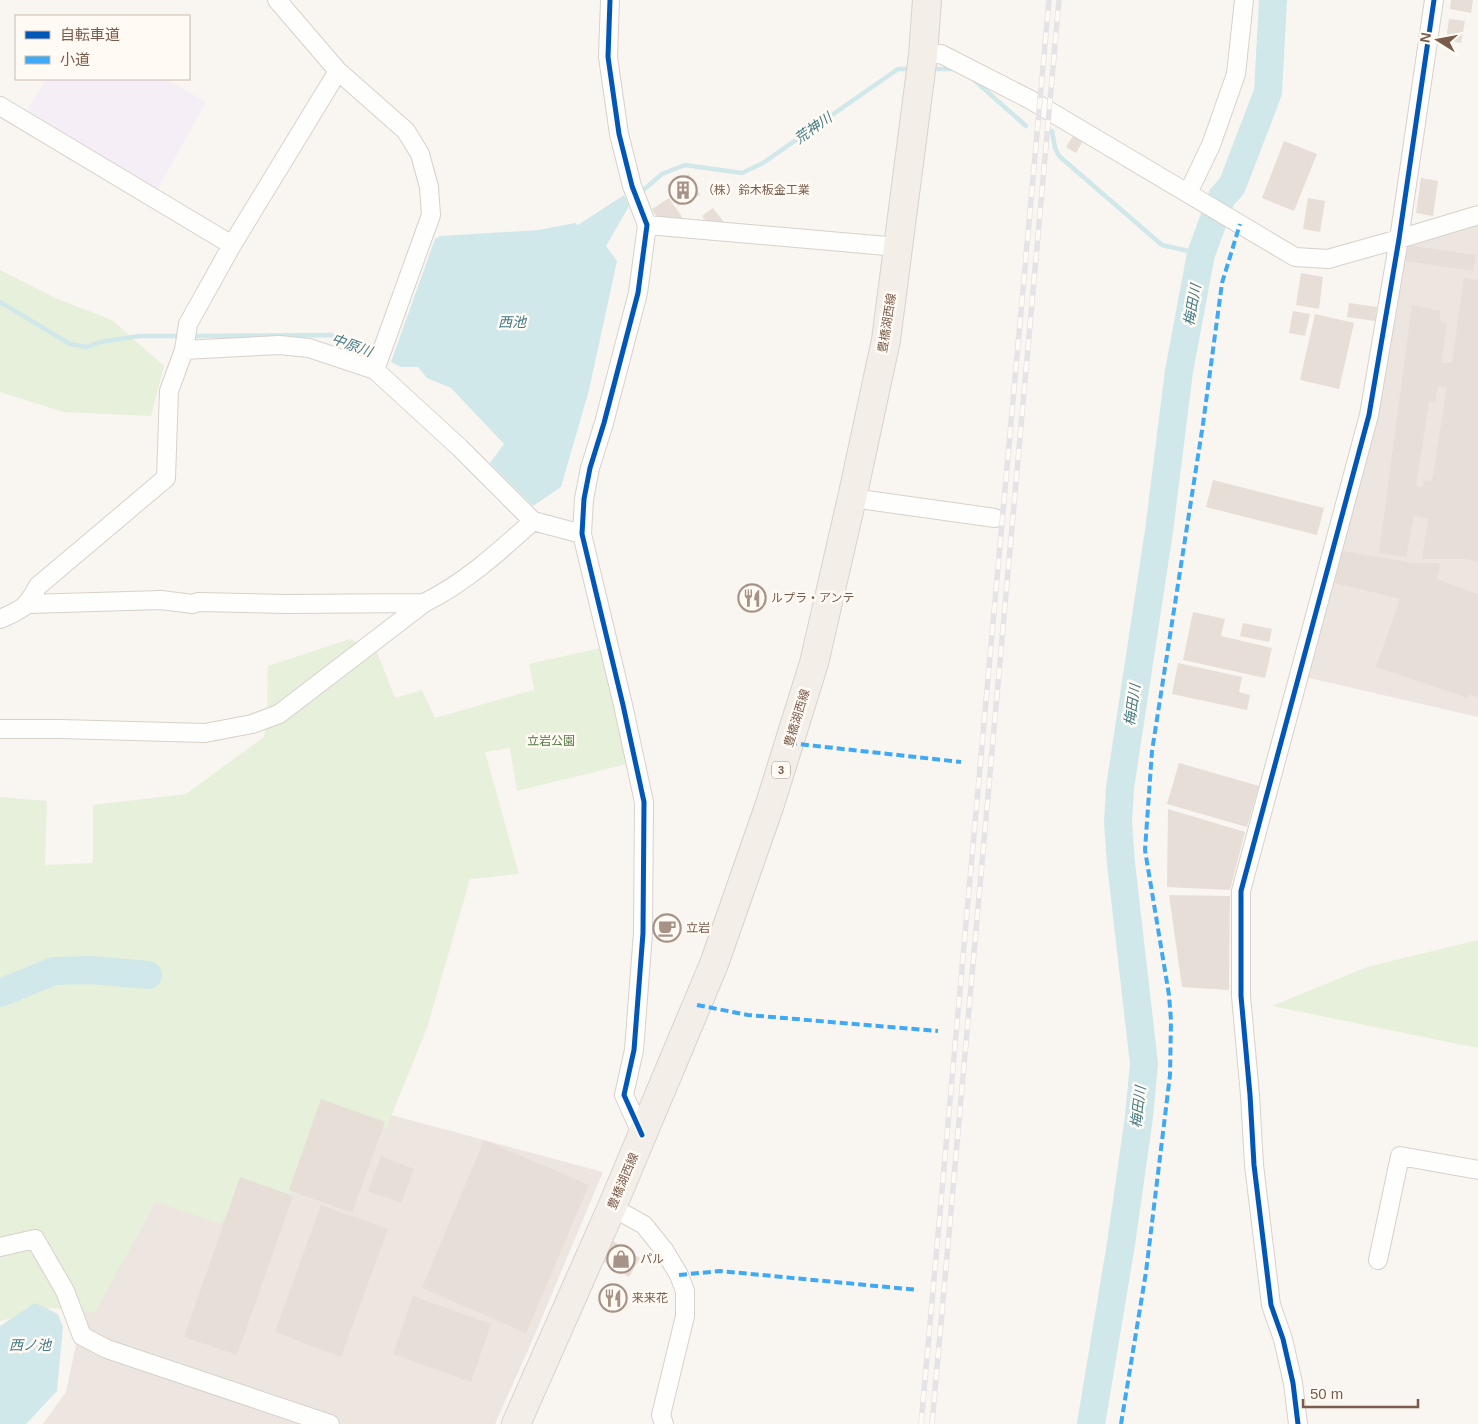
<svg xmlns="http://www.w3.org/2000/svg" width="1478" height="1424" font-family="Arial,'Noto Sans JP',sans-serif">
  <rect width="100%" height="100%" fill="#f9f5f0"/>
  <path fill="#ede5e0" d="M1478,224v493l-173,-40 98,-431z
    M317,1095l286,77 -67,160 -41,92h-452l23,-32 11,-52 -19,-53 103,-98z"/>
  <path fill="#f6eef6" d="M46,79h120l40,23 -49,88 -130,-79z"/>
  <path fill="#e7f0db" d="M0,270l55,28 57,22 52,46 -13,50 -88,-4 -63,-20z
    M350,639l27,13 18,46 27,-8 13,28 98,-28 2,4 -6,-30 76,-17 26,116 -114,28 -7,-43 -25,4 34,122 -49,5 -43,149 -41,101 -62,-17 -34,83 -44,-12 -25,41 -65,-22 -61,110 -43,-4 -52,13v-524l47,4 -2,64 48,-2v-58l93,-11 78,-57 3,-18 1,-53z
    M1478,940v108l-206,-42 95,-39z"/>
  <path fill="#d0e8ea" d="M624,195l5,11 -23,40 11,15 -28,129 -28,97 -28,19 -43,-43 14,-19 -53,-56 -24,-10 -9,-11h-17l-10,-5 44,-123 5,-3 99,-6 36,-7 3,2z
    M35,1303l23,11 5,13 -6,64 -31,33h-26v-98z"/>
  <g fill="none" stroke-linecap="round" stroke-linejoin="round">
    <path stroke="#d0e8ea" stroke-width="4.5" d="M931,69h24
      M973,79l53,47
      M1052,131l3,17 4,8 103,89 39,9
      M639,194l23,-20 23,-9 57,8 21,-10 135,-94h15
      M0,302l70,42 17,3 13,-5 39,-6h44
      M191,336l140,-1 46,19"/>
    <path stroke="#d0e8ea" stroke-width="28" d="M0,993l54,-22 37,-1 57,5
      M1091,1424l30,-180 18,-127 5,-53 -23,-201 -3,-41 2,-34 39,-257 20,-160 22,-117 21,-57 10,-11 36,-94 5,-92"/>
  </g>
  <path fill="#e6ded7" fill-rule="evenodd" d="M1451,0h22l-2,13 -21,-4z
    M1449,19l16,2 -4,22 -15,-3z
    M1075,133l9,6 -8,14 -10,-6z
    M1284,141l33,13 -23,57 -32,-13z
    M689,174l11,21 -22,11 -11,-21z
    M1421,178l17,3 -5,35 -17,-3z
    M669,198l13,19 -7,5 -17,-3 -6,-10z
    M1308,198l17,3 -5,31 -17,-3z
    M713,208l14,18 -18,-1 -7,-9z
    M1407,245l69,10 -3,16 -68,-10z
    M1301,273l22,4 -4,32 -23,-4z
    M1464,278l14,2v282l-12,-3h-44l6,-40 -14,-3 -8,41 -27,-4 33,-248 29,6 -2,10 8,2 -6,40h11zM1438,386l9,1 -15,94 -8,-1 -1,7 -7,-1 13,-85 6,1z
    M1349,303l28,4 -2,14 -28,-4z
    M1293,311l17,3 -5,22 -16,-3z
    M1315,314l39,9 -15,66 -39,-9z
    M1213,480l111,28 -7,27 -111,-28z
    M1342,551l71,12h27l-3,16 41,15v103l-9,-3 -1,4 -92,-31 24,-68 -65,-16z
    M1193,612l32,7 -4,17 51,12 -7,30 -82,-18z
    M1243,623l29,6 -3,13 -29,-6z
    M1178,663l64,14 -3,15 11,3 -3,15 -75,-16z
    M1179,763l80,23 -12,41 -80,-23z
    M1168,809l77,23 -15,58 -63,-3z
    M1169,895l61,1 -1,94 -47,-3z
    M321,1099l64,23 -33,91 -63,-23z
    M484,1140l105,45 -63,148 -104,-45z
    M381,1156l33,13 -13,34 -33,-12z
    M240,1177l53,19 -56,159 -53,-18z
    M321,1205l67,24 -47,128 -66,-25z
    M613,1241l27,17 -11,19 -28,-17z
    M413,1296l78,28 -20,58 -78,-28z"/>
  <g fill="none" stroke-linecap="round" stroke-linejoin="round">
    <g stroke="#d7d1cb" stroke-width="20">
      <path id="minor" d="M277,0l61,71 68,60 14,23 9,33 2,28 -56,155
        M610,0l-2,57 11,77 13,52 15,39 -9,68 -34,130 -14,45 -6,31 -2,35 41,171 21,97 -1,131 -9,117 -10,45 18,40
        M923,55l18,-1 88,45 266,158 33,2 71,-20 79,-24
        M0,106l232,139
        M1188,193l23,-48 25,-71 8,-74
        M647,225l251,22
        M184,350l95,-5 30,3 66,22 85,78 73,73 49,13
        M852,498l143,20
        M28,604l133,-4 32,4 5,-2 87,2 139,-1
        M0,619c23,-10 26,-11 38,-33l128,-108 3,-87 15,-41 4,-26 44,-79 106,-174
        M0,729h61l144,4 47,-9 27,-10 145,-111c41,-20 76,-52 109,-82
        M612,1207l32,18 20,25 15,25 6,16v25l-24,99 3,9
        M0,1247l35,-8 30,52 17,45 25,13 223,75
        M1378,1260l22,-104 78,14
        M1298,1424l-5,-41 -10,-44 -12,-34 -17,-140 -4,-70 -9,-99v-105l128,-476 30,-176 35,-239"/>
    </g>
    <g stroke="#dad1cc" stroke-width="30">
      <path id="primary" d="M516,1424l96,-217 102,-243 56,-160 44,-141 38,-165 34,-158 37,-285 4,-55"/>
    </g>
    <use href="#minor" stroke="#fefefd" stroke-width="18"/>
    <use href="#primary" stroke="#f3eee8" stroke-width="28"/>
    <g stroke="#e6e3e7" stroke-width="5.5">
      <path id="rail" d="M921,1424l128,-1424
        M932,1424l127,-1424"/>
    </g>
    <use href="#rail" stroke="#fffaf3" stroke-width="4" stroke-dasharray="11" stroke-linecap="butt"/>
    <path stroke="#3fa9f5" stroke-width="4" stroke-dasharray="8 4" stroke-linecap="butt" d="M789,743l172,19
      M697,1005l51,10 190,16
      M679,1275l41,-4 198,19
      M1121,1424l25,-152 24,-197 1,-55 -2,-25 -24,-145 7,-99 51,-327 19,-141 18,-59"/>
    <g stroke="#fffaf3" stroke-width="8">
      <path id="cycleway" d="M610,0l-2,57 11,77 13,52 15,39 -9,68 -34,130 -14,45 -6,31 -2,35 41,171 21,97 -1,131 -9,117 -10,45 18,40
        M1298,1424l-5,-41 -10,-44 -12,-34 -17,-140 -4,-70 -9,-99v-105l128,-476 30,-176 35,-239"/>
    </g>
    <use href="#cycleway" stroke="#0057b8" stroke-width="5"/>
  </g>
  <defs>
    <g id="building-ring" transform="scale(1.4375)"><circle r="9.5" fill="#fffaf3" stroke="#a69286" stroke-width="1.5"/><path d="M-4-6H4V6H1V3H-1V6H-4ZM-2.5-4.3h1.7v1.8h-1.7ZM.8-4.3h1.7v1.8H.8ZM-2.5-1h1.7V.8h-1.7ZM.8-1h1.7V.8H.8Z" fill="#a69286"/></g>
    <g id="restaurant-ring" transform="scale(1.4375)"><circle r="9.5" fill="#fffaf3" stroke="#a69286" stroke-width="1.5"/><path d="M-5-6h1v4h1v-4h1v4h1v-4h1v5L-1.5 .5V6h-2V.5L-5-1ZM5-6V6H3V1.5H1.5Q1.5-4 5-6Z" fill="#a69286"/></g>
    <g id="cafe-ring" transform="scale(1.4375)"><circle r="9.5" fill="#fffaf3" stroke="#a69286" stroke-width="1.5"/><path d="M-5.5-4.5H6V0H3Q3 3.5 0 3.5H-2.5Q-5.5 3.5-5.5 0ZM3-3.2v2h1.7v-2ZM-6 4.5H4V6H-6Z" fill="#a69286"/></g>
    <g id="shop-ring" transform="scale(1.4375)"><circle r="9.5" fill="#fffaf3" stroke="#a69286" stroke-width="1.5"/><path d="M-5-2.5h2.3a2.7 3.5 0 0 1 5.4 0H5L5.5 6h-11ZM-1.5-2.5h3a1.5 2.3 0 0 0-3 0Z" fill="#a69286"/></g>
  </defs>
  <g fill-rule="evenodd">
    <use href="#building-ring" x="683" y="190"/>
    <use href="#restaurant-ring" x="752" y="598"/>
    <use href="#cafe-ring" x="667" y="928"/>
    <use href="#shop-ring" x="621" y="1259"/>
    <use href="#restaurant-ring" x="613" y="1298"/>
  </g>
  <g text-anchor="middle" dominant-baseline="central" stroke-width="5" stroke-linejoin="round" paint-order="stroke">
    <rect fill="#fffaf3" stroke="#a28b7f" stroke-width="1" x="772" y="761.5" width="18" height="17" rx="4"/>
    <g font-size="11" font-weight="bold" fill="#7a5c4d">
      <text x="781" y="770">3</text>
    </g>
    <g font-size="12" fill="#7a5c4d" stroke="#fffaf3" text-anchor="start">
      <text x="702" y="190">（株）鈴木板金工業</text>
      <text x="771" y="598">ルプラ・アンテ</text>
      <text x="686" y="928">立岩</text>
      <text x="640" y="1259">パル</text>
      <text x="632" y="1298">来来花</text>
    </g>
    <g font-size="12" fill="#7a5c4d" stroke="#fffaf3">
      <text transform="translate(887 323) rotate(-81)">豊橋湖西線</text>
      <text transform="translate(797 718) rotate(-73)">豊橋湖西線</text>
      <text transform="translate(623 1181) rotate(-67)">豊橋湖西線</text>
    </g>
    <g font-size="12" fill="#537a41" stroke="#fffaf3">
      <text x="551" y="741">立岩公園</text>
    </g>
    <g font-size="14" font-style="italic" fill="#437c86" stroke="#fffaf3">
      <text transform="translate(813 128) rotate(-35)">荒神川</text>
      <text transform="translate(1192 305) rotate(-80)">梅田川</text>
      <text x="512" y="322">西池</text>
      <text transform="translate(352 345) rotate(20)">中原川</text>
      <text transform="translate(1132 705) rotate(-82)">梅田川</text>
      <text transform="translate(1138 1107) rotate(-83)">梅田川</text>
      <text x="30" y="1345">西ノ池</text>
    </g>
  </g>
  <rect x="15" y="15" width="175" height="65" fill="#fffaf3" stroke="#cabbb1"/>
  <rect x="25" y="31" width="25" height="8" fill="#0057b8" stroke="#cabbb1"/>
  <text x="60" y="40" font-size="15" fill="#7a5c4d">自転車道</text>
  <rect x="25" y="56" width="25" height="8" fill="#3fa9f5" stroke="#cabbb1"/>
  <text x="60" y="65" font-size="15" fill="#7a5c4d">小道</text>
  <g transform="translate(1438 40) rotate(281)" stroke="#fffaf3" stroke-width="4" paint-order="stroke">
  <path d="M0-4L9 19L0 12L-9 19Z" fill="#7a5c4d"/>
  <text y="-8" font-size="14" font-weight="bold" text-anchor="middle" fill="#7a5c4d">N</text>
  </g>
  <path d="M1303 1399v8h115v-8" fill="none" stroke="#7a5c4d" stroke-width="2.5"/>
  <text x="1310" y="1399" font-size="15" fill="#7a5c4d" stroke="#fffaf3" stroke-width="4" paint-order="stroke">50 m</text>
</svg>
